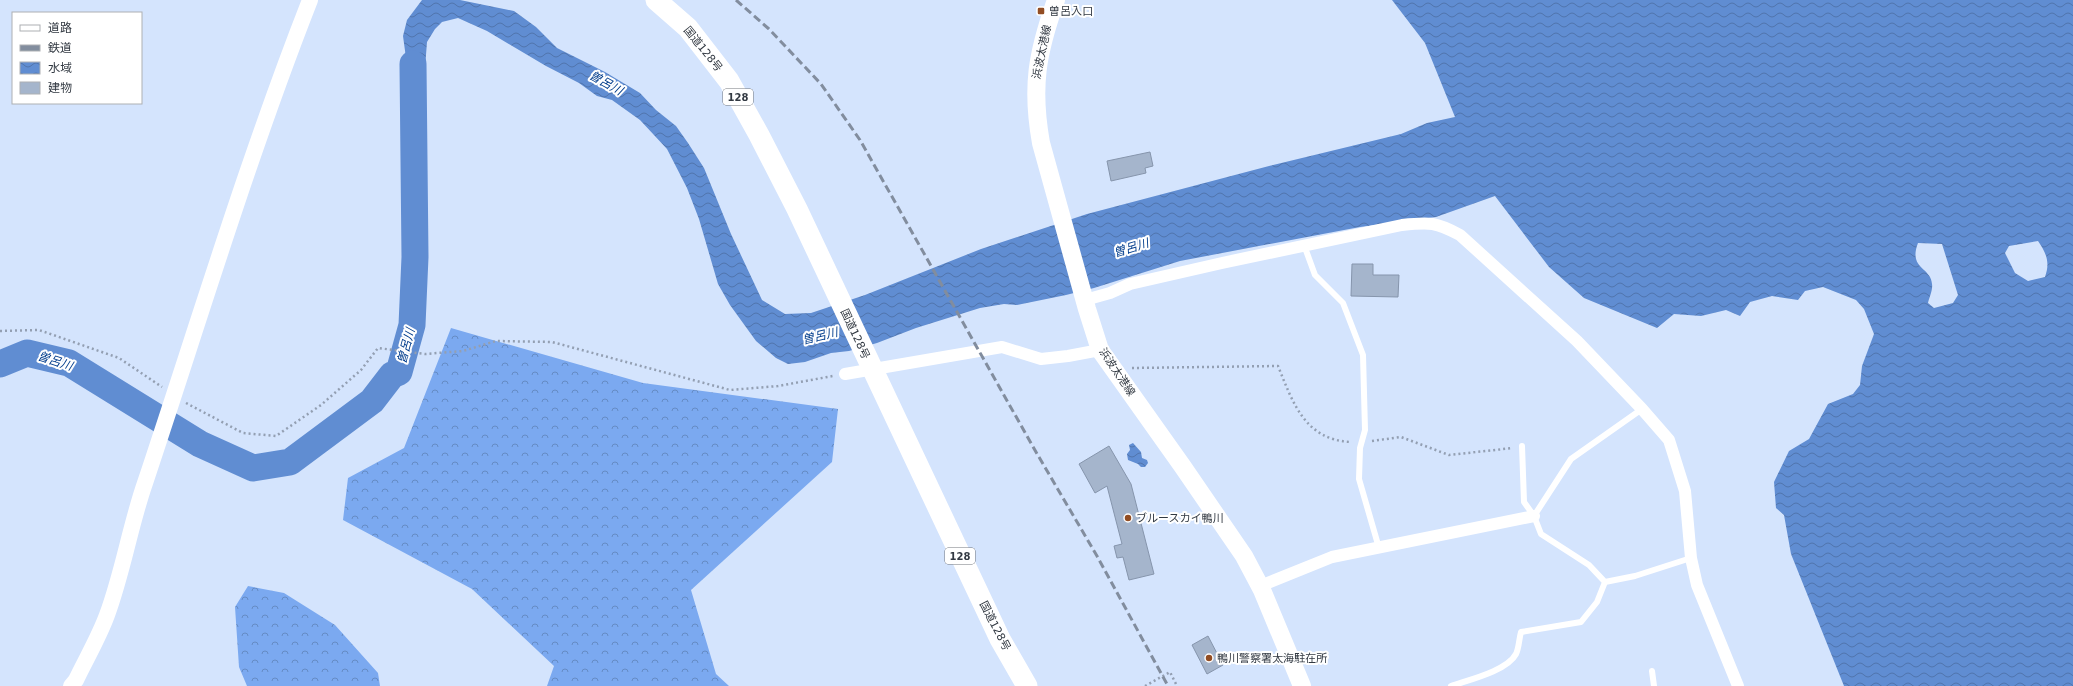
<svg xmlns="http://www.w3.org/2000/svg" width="2073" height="686" font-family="'DejaVu Sans','Noto Sans JP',sans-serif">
  <defs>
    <pattern id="forest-crowns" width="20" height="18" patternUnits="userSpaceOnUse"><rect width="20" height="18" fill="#7ba9f0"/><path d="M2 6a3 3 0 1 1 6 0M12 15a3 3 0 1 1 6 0" fill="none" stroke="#658bc4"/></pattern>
    <pattern id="water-waves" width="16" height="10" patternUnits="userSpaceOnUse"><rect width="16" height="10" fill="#608dd2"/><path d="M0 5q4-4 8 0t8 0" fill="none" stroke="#5074ac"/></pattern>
  </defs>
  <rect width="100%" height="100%" fill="#d4e4fd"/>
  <path fill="url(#forest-crowns)" d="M451,328l192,55 195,26 -6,53 -141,128 25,84 13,12h-182l7,-20 -82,-77 -129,-69 5,-42 56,-30z
    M248,586l36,7 51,32 43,48 2,13h-133l-8,-19 -4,-60z"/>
  <path fill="url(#water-waves)" fill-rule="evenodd" d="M422,0h38l54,11 22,16 21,21 48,24 35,21 16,17 20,16 12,17 16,25 27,66 31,66 23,14 26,-1 54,-18 116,-46 106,-35 182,-48 132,-32 26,-11 28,-6 -30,-74 -33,-43h681v686h-229l-53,-132 -7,-39 -8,-7 -2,-26 15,-31 20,-12 19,-35 25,-10 7,-9 2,-19 12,-32 -10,-25 -8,-9 -33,-13 -18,4 -7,9 -26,-4 -22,6 -10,14 -14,-6 -25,6 -27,-2 -17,14 -73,-30 -35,-31 -54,-71 -59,21 -76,10 -180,34 -86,27 -28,7 -49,10 -13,-1 -24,4 -64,20 -39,15 -28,8 -18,2 -26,9 -17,2 -12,-6 -20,-17 -26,-36 -12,-21 -19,-65 -12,-31 -20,-39 -27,-29 -28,-20 -15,-4 -18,-13 -33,-17 -59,-35 -29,-13 -16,4 -7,7 -8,13 -3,39 -14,25 -5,-27 1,-21 -3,-22 4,-16zM2038,241c9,13 12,22 7,36l-17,4 -13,-8 -10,-20 4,-7zM1918,243l24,1 16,51 -5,8 -19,5 -6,-5c1,-5 5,-13 4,-19 -1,-17 -24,-15 -14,-41z
    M1133,443l8,9 1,6 5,2 1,3 -3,4h-4l-3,-3 -10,-4 -1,-6 3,-4 -1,-5z"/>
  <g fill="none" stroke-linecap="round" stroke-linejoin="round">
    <path stroke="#608dd2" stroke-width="27" d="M0,364l27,-11 42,10 131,81 53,24 37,-6 82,-61 20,-26 7,-3 13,-47 3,-68 -2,-193"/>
  </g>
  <path fill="#a5b5cc" stroke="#8695ac" d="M1150,152l3,14 -8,2 1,5 -35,8 -4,-20z
    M1352,264h21v11h26l-1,22 -47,-1z
    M1109,446l22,38 23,90 -25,6 -6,-23 -6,1 -3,-12 8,-2 -15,-58 -12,7 -16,-29z
    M1208,636l15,29 -16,9 -15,-29z"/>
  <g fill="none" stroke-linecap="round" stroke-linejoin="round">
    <path stroke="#939fb2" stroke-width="2.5" stroke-dasharray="2 3" stroke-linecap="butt" d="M0,331l39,-1 80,28 43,29
      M1132,368l146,-2c15,37 27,74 73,76
      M186,403l57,30 33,3 45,-31 40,-35 17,-22 47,6 38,-3 33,-10 56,1 178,48 48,-4 55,-10
      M1372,441l29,-4 48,18 64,-7
      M1145,686l25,-14 7,14"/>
    <path stroke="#fff" stroke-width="6" d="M1304,245l11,30 28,28 20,52 2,75 -5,18 -1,31 20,69
      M1522,446l2,56 10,14
      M1605,582l-16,-17 -48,-31 -7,-18 37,-57 71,-50
      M1652,671l2,15
      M1451,686c17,-6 56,-15 65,-32 3,-6 3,-15 5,-22l60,-10 16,-20 8,-20 30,-6 56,-18"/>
    <path stroke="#fff" stroke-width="12" d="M1085,300l25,-7 20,-9 92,-21 180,-38c28,-3 34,-3 58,10l117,106 65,68 27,31 16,51 6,67 6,27 41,101
      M845,374l157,-27 39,12 27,-3 32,-6
      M1260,586l72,-29 202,-41"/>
    <path stroke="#fff" stroke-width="16" d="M71,686l5,-6c10,-21 23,-43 31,-65 16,-43 23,-89 38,-132 54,-162 103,-325 165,-483"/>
    <path stroke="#fff" stroke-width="18" d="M1056,0c-19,53 -25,87 -15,143l46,166 13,41 83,117 61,89 18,34 40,96"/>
    <path stroke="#fff" stroke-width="21" d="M656,0l32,28 41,53 30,54 38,74 203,430 27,47"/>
    <path stroke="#828d9e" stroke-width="3" stroke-dasharray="8 4" stroke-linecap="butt" d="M736,0l33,29 52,55 39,56 176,312 61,104 71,130"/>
  </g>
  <g fill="#924d23" stroke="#fff" stroke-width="1.5">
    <rect x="1037" y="7" width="8" height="8" rx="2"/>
    <circle cx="1128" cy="518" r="4"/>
    <circle cx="1209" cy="658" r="4"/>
  </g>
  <g text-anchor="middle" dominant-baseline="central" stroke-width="4" stroke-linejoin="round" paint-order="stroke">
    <g fill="#fff" stroke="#70747b" stroke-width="1">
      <rect x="723" y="89" width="30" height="16" rx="3"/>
      <rect x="945" y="548" width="30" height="16" rx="3"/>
    </g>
    <g font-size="10" font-weight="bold" fill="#323942">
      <text x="738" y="97">128</text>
      <text x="960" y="556">128</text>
    </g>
    <g font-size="11" fill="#323942" stroke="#fff" text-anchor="start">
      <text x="1049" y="11">曽呂入口</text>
      <text x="1136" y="518">ブルースカイ鴨川</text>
      <text x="1217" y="658">鴨川警察署太海駐在所</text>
    </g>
    <g font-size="11" fill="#323942" stroke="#fff">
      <text transform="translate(703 49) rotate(51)">国道128号</text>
      <text transform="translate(1042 52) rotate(-78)">浜波太港線</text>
      <text transform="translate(855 334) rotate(65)">国道128号</text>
      <text transform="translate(1117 372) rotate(56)">浜波太港線</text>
      <text transform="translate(995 626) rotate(63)">国道128号</text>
    </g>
    <g font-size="12" font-style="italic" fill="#003c8c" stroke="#fff">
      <text transform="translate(606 83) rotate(29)">曽呂川</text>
      <text transform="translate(1131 248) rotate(-17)">曽呂川</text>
      <text transform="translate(820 336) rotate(-13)">曽呂川</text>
      <text transform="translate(406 346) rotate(-75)">曽呂川</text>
      <text transform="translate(55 361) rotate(18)">曽呂川</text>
    </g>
  </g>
  <rect x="12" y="12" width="130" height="92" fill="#ffffff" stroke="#adb0b3"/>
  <rect x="20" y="25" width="20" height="6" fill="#ffffff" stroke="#adb0b3"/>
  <text x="48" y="32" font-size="12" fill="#323942">道路</text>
  <rect x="20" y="45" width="20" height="6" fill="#828d9e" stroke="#adb0b3"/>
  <text x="48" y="52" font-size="12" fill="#323942">鉄道</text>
  <rect x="20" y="62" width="20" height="12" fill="url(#water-waves)" stroke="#adb0b3"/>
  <text x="48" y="72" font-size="12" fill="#323942">水域</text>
  <rect x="20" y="82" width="20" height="12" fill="#a5b5cc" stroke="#adb0b3"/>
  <text x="48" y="92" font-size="12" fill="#323942">建物</text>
</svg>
